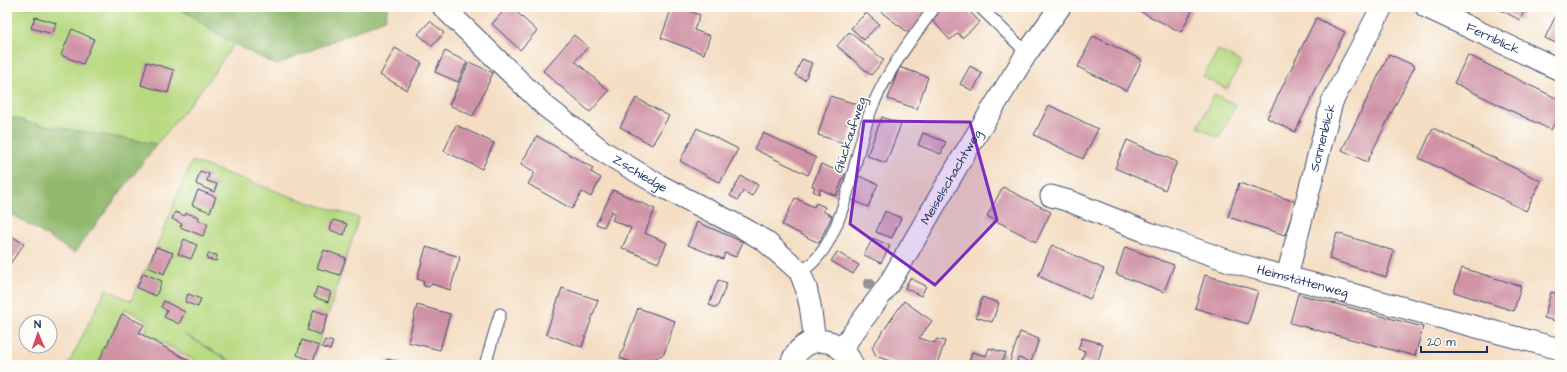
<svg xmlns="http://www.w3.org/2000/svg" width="1567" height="372" font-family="'Architects Daughter',sans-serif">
  <rect width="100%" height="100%" fill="#fdfcf7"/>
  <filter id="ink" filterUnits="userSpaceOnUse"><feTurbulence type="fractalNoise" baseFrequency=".025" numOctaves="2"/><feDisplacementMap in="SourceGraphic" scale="8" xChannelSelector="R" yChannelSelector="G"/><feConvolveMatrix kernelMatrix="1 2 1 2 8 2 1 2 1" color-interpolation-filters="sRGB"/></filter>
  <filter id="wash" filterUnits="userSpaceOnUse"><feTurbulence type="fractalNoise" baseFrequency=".012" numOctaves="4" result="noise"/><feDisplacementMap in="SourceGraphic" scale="16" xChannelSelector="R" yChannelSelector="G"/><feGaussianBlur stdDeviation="0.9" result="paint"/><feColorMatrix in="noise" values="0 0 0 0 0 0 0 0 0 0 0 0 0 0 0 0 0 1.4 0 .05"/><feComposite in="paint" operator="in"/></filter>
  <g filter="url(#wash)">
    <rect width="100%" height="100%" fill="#f4ddc2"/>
    <path fill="#b7d980" stroke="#69846f" d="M7,7h171l56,37 -26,37 -51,63 -127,-21 -23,-7z
      M1218,50l23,12 -14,27 -24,-12z
      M1214,94l22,11 -17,33 -21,-11z
      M192,161l100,36 67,21 -47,147h-61l-4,-3 -1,3h-9l-54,-32 52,32h-32l-58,-32 3,-11 -22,-13 1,-2 -5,7 -25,51h-29l38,-76 25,12 12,-28 5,-6z"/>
    <path fill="#91b96e" stroke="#567466" d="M178,7h210l-3,12 -109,46 -42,-21z
      M7,116l23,7 127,21 -83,109 -67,-42z"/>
    <g id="blocks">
      <path fill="#d093a6" d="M507,7h4l26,24 -17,19 -28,-26z
        M672,7h7l21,8 -6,15 16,6 -6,18 -43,-16z
        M879,7h40l7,5 -16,22 -33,-25z
        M944,7h30l1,1 -4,5 9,9 -18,16 -4,-5 -8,7 -19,-21z
        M1131,7h63l-13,25z
        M1495,7h31l-6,13z
        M1560,7v38l-15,-7z
        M866,13l13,11 -15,16 -13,-12z
        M35,17l21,6 -3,11 -22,-6z
        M1316,18l29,14 -50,100 -28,-14z
        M430,21l14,12 -12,13 -14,-12z
        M72,29l22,10 -11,25 -22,-9z
        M849,32l35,28 -13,15 -34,-29z
        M574,35l14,12 -13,14 34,30 -19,21 -47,-41z
        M1093,36l49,24 -15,31 -49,-24z
        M395,48l27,15 -15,27 -27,-15z
        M445,51l22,11 -9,20 -23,-10z
        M1389,54l26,12 -48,96 -25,-12z
        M1468,55l92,45v11l-9,19 -97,-47z
        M802,59l10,4 -7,17 -10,-5z
        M147,62l27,8 -6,23 -27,-8z
        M469,62l24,11 -20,43 -24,-11z
        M970,66l12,7 -9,18 -13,-7z
        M899,67l29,10 -11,32 -29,-10z
        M830,96l29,9 -12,39 -29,-9z
        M636,98l33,18 -17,29 -32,-18z
        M1049,105l49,24 -15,30 -49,-24z
        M882,117l19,7 -15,39 -19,-7z
        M456,125l38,18 -12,26 -38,-18z
        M697,128l41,21 -18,34 -40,-22z
        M1433,128l108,53 -15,30 -107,-53z
        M763,133l53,25 -8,17 -54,-26z
        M923,133l23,9 -5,12 -23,-9z
        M537,136l56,32 -2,4 10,6 -10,19 -9,-5 -10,17 -44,-25 7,-12 -14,-8z
        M1127,140l50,22 -12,28 -50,-22z
        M821,164l24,10 -9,22 -16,-7 -1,5 -6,-3 2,-4 -3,-1z
        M200,171l9,3 -2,7 10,3 -3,8 -18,-8z
        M741,176l17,9 -6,11 -9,-5 -5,9 -8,-4z
        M859,176l19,8 -10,23 -18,-8z
        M1239,183l57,19 -11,33 -57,-18z
        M1003,187l48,25 -15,30 -49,-26z
        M198,190l18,7 -6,15 -18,-7z
        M613,190l42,19 -10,24 22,10 -9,20 -36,-15 9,-20 -19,-8 3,-7 -3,-2 -8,16 -8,-3z
        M795,198l19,9 2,-4 9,4 -2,4 9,5 -13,27 -37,-18z
        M885,211l16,7 -9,20 -16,-6z
        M175,212l10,4 1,-3 13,4 -1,3 10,4 -5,12 -23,-9 2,-3 -10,-5z
        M333,220l14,4 -3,11 -14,-5z
        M697,222l46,20 -7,15 -11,-4 -2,6 -35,-14z
        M7,233l17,11 -17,24z
        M1337,233l57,18 -8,26 -57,-18z
        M873,238l17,8 -9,17 -17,-8z
        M184,239l13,6 -6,14 -13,-5z
        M1052,245l52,24 -14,30 -52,-23z
        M156,247l17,6 -9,21 -16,-7z
        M426,247l34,10 -10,33 -18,-6 -3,3 -5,-1 -1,-5 -6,-2z
        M1125,247l49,18 -10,27 -48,-18z
        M324,250l22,8 -6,17 -23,-7z
        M837,252l22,13 -6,9 -22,-13z
        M208,254l9,1 -1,6 -9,-2z
        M1462,268l59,18 -7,25 -60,-19z
        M143,273l19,8 -6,15 -19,-8z
        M1205,275l53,16 -10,33 -53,-16z
        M910,278l16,8 -5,10 -16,-8z
        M718,280l9,3 -10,25 -8,-3z
        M317,287l14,5 -3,10 -14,-5z
        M562,288l36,12 -16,47 -36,-13z
        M1551,292l9,3v27l-16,-4z
        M188,294l13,5 -3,8 -13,-5z
        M1298,294l125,33 -8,29 -125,-33z
        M982,297l17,6 -7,19 -16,-5z
        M164,301l21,11 -6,12 -15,-7 3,-6 -6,-4z
        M904,301l28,20 -13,17 15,5 3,-4 8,2 -8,24h-36l-25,-9 -4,-9z
        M417,305l33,9 -10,36 -32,-8z
        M638,308l37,13 -11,33 -24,11 -20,-7z
        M314,310l14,5 -7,20 -14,-5z
        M122,314l22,11 -5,8 58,32h-100z
        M1020,332l19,7 -8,23 -13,-4 -2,7h-48l4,-13 14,4 3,-8 17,5 -4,9 7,2z
        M1082,338l21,6 -6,21 -15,-5 3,-9 -7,-2z
        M302,340l17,6 -6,15 -16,-6z
        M325,340l8,2 -3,8 -8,-3z
        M387,359l22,5v1h-24z"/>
    </g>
  </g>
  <g filter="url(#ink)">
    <use href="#blocks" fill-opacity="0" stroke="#3c496d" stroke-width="1"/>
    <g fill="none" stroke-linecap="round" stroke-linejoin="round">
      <g stroke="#3c496d" stroke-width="13">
        <path id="service" d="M980,7l47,46
          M800,272c46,-24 53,-121 73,-167 15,-35 39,-67 62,-98
          M485,365l15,-51"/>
      </g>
      <g stroke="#3c496d" stroke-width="23">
        <g id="minor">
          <path id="s1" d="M443,7l102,99 59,46 55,33 84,43 22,13 24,21 11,10 6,16 4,17 5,36"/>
          <path id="s2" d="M1426,7l134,63"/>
          <path id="s3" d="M1051,196l18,5 80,32 89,31 322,85"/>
          <path id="s4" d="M1287,276l45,-174 50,-95"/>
          <path id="s5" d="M842,348l47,-64 76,-131 62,-100 33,-46"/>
        </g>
      </g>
      <g stroke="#3c496d" stroke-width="24">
        <path id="secondary" d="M791,365c10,-33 50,-31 61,0"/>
      </g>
      <use href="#service" stroke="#fff" stroke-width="11"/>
      <use href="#minor" stroke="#fff" stroke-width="21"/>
      <use href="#secondary" stroke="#fff" stroke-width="22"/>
    </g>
    <circle fill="#92958f" cx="869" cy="284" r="6"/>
  </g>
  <path fill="#7b2cbf" fill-opacity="0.2" stroke="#7b2cbf" stroke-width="3" stroke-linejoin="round" d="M864,121l106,1 27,98 -62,65 -85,-61z"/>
  <g text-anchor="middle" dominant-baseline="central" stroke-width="3.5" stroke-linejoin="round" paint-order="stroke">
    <g font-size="13" fill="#1b2f5e" stroke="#fdfcf7">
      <text stroke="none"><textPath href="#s2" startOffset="74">Fernblick</textPath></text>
      <text transform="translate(850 135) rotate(-72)">Glückaufweg</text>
      <text stroke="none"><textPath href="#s4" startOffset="143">Sonnenblick</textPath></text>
      <text stroke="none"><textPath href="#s1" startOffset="259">Zschiedge</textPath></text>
      <text stroke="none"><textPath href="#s5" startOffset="203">Meiselschachtweg</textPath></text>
      <text stroke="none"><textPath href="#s3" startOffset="266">Heimstättenweg</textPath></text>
    </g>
  </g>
  <rect width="1567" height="372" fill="none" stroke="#fdfcf7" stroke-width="24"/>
  <g transform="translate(38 334) rotate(358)"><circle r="19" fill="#fdfcf7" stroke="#a3aaba"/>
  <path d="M0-3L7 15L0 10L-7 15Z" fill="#d1495b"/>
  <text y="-6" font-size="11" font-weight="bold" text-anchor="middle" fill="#1b2f5e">N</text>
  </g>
  <path d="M1421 346v6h66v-6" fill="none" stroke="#1b2f5e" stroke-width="2"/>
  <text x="1427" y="346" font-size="12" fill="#1b2f5e" stroke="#fdfcf7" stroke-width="3" paint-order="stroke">20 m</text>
</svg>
